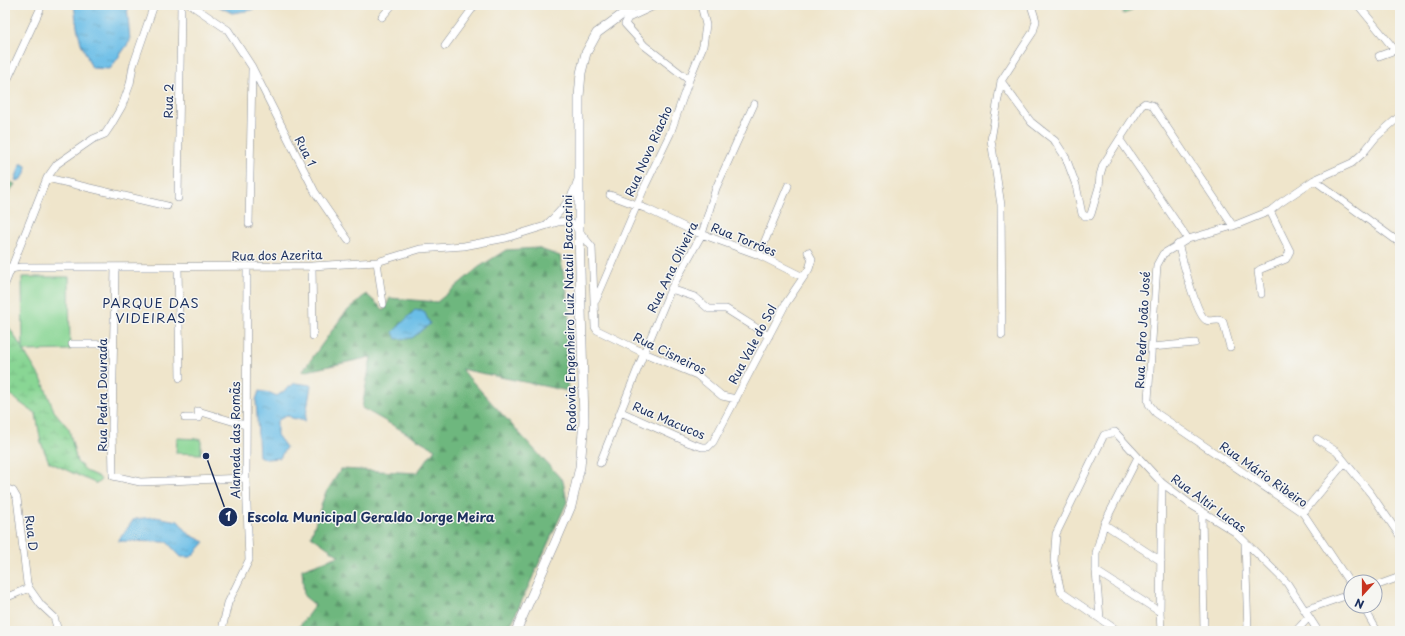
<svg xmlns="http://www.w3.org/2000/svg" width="1405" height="636" font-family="'Playpen Sans',sans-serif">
  <defs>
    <pattern id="forest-firs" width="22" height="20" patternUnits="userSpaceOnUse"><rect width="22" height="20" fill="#6eb77e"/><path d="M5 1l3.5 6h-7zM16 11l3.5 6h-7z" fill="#5a956a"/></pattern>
    <pattern id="wetland-marsh" width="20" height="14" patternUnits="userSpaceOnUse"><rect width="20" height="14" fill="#89d694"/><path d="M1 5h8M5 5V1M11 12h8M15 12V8" fill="none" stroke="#76b882"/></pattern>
    <pattern id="water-ripples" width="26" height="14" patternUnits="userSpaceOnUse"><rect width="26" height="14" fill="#6abee7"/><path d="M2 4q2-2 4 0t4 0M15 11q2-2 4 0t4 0" fill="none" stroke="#569bbe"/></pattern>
  </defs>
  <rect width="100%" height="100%" fill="#f6f6f2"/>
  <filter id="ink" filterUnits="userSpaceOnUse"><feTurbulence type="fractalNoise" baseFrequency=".025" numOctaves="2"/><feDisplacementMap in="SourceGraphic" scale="8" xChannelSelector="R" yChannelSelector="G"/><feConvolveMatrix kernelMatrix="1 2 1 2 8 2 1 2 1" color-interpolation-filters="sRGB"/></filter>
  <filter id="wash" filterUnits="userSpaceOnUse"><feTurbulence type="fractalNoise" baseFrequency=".012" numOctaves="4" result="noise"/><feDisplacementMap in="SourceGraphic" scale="16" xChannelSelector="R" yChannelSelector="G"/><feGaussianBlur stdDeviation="0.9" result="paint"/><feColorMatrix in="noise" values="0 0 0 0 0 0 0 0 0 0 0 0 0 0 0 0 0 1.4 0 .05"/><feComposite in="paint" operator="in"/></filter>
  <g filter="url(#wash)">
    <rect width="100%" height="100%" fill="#efe5cb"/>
    <path fill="#89d694" stroke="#528279" d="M22,277h47l1,73 -47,1z
      M177,438l24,1v15l-25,-1z"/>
    <path fill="url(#forest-firs)" stroke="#44736e" d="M5,180l10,4 -10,16z
      M537,248l23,8 10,52 -4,62 2,21 -107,-22 102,112 4,21 -59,129h-212l19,-26 -11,-9 -2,-27 37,-13 -28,-20 14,-42 16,-25 76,4 18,-24 -73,-41 9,-51 -69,15 42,-58 22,-20 18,16 6,-12 47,4 42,-35 27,-17z"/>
    <path fill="url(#wetland-marsh)" stroke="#528279" d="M1124,5h14l-9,7 -6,2z
      M9,327l34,55 11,29 15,18 8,33 11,10 11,5 2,3 -4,4 -48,-22 -8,-19 -5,-29 -17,-12 -14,-13v-61z"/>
    <path fill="url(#water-ripples)" stroke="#4276a2" d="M74,5h53l3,36 -20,28 -18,-1 -11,-25 -4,-16z
      M216,5h42l-6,5 -20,3z
      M21,163l5,3c0,7 -2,13 -9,15l-2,-1z
      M415,310l9,1 6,13 -18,14 -16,1 -3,-7z
      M295,383l16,2 -6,36 -13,-3 -5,-3 -10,6v14l9,12 -6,11 -14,1 -7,-3 -3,-56 3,-9 11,2 7,3z
      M155,517l23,4 12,14 15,7 -14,15h-10l-14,-15 -49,-1 16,-22z"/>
  </g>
  <g filter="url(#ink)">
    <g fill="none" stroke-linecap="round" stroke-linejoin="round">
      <g stroke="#858a94" stroke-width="8">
        <path id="minor" d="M191,5l37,25 24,37 63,125 33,48
          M656,5l-28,13 -3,6 20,22 44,34
          M1358,5l37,45
          M382,17l10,-12
          M445,46l30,-41
          M1379,56l19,-7
          M1001,81l30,41 24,19 11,17 10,27 6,29 3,2h5l1,-2 8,-27 1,-12 3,-10 38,-59 4,-3 7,2 81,121
          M5,85l37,-80
          M1120,140l68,99
          M47,178l120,28
          M1314,180l86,63
          M610,195l37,14 46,22 66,24 44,22
          M178,198l3,-193
          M249,224l3,-154
          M546,225c13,-12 26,-25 31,-43
          M1178,244c4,13 18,71 28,76 5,3 12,-3 17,2l7,25
          M759,255l29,-69
          M377,262l6,42
          M5,266l6,3 10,-2 291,-1 65,-4 43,-13 44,-3 42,-8 52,-16 9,-1 7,4 18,22 3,80 2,3 47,23 53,22 25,21 14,3
          M312,266l1,70
          M115,267l-3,159 1,50 27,6 106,-4
          M178,267l2,111
          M5,284l42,-106 10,-14 36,-25 12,-5 6,-9 11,-19 8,-22 3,-18 21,-61
          M671,289l24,8 14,12h17l43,27
          M1261,294l-3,-23 3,-2 25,-10 4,-8 -20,-40
          M596,300l49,-114 25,-52 19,-54 14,-34 3,-21 -5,-20
          M1002,335l-1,-130 -10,-65 10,-59 32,-49 3,-11 -5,-16
          M72,344h41
          M1152,347l43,-4
          M621,412l69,31 12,4h6l5,-5 73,-139 23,-34 3,-10 -4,-7
          M185,418h14l-1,-7 47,14
          M1317,439l20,13 34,42 29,42
          M600,463l44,-110 27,-64 31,-55 14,-46 38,-84
          M5,488l8,3 4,7 10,85 2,5 12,17 13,12 4,14
          M1202,512l2,119
          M1303,513l42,-51
          M1104,524l57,37
          M1245,543l3,88
          M1096,571l64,41
          M1351,585l-48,-72 -147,-100 -7,-9 -1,-4 9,-135 6,-11 25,-15 45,-13 37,-15 10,-8 34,-23 38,-17 11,-10 13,-16 24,-21
          M1375,586l25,-9
          M5,598l24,-10
          M1363,606l14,25
          M1305,610l46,-16
          M1100,618l-4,-47v-18l8,-29 34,-67
          M223,631v-6l5,-22 21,-43 -3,-82 1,-212
          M1118,631l-57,-39 -7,-31 2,-27 48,-99 11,-3 47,51 28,21 45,28 52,51 31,48
          M1161,631l-1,-19 2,-129
          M1296,631l13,-14"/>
      </g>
      <g stroke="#858a94" stroke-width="10">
        <path id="major" d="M516,631l40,-90 15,-35 9,-39 4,-46 -5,-189v-135l2,-24 5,-20 11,-20 38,-28"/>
      </g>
      <use href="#minor" stroke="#fff" stroke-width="7"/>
      <use href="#major" stroke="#fff" stroke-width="9"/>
    </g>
  </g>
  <g text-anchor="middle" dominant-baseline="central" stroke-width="3" stroke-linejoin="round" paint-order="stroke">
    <g font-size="12" fill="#1b2f5e" stroke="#f6f6f2">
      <text transform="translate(168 101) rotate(-89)">Rua 2</text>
      <text transform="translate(306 151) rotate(63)">Rua 1</text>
      <text transform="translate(648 151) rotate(-66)">Rua Novo Riacho</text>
      <text transform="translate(744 239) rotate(22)">Rua Torrões</text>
      <text transform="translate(277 255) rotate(-1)">Rua dos Azerita</text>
      <text transform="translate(672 267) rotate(-64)">Rua Ana Oliveira</text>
      <text transform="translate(569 313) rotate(-91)">Rodovia Engenheiro Luiz Natali Baccarini</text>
      <text transform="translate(1142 330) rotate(-87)">Rua Pedro João José</text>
      <text transform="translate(752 344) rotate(-62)">Rua Vale do Sol</text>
      <text transform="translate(670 353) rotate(26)">Rua Cisneiros</text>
      <text transform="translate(102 395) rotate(-90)">Rua Pedra Dourada</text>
      <text transform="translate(669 420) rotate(23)">Rua Macucos</text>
      <text transform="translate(235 440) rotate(-90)">Alameda das Romãs</text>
      <text transform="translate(1264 474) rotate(35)">Rua Mário Ribeiro</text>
      <text transform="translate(1209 503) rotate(36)">Rua Altir Lucas</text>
      <text transform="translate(32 533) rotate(83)">Rua D</text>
    </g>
    <g font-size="13" letter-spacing="1" fill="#1b2f5e" stroke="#f6f6f2">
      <text x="151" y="302">PARQUE DAS<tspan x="151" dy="15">VIDEIRAS</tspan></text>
    </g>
  </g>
  <path fill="none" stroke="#1b2f5e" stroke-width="1.5" d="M206 456L228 517"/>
  <g fill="#1b2f5e" stroke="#f6f6f2" stroke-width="1.5">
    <circle cx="206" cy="456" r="4"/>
    <circle cx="228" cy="517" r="10"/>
  </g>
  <g font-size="12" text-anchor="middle" font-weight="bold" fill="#fff">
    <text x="228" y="521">1</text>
  </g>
  <g font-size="13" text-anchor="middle" font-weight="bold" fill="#1b2f5e" stroke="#f6f6f2" stroke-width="3" stroke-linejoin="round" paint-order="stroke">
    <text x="371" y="522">Escola Municipal Geraldo Jorge Meira</text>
  </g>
  <rect width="1405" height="636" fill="none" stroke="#f6f6f2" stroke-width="20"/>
  <g transform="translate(1363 594) rotate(201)"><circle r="19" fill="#f6f6f2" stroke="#9ea6b7"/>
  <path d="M0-3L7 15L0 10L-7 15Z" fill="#c8321e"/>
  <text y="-6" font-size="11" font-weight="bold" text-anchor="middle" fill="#1b2f5e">N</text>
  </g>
</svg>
